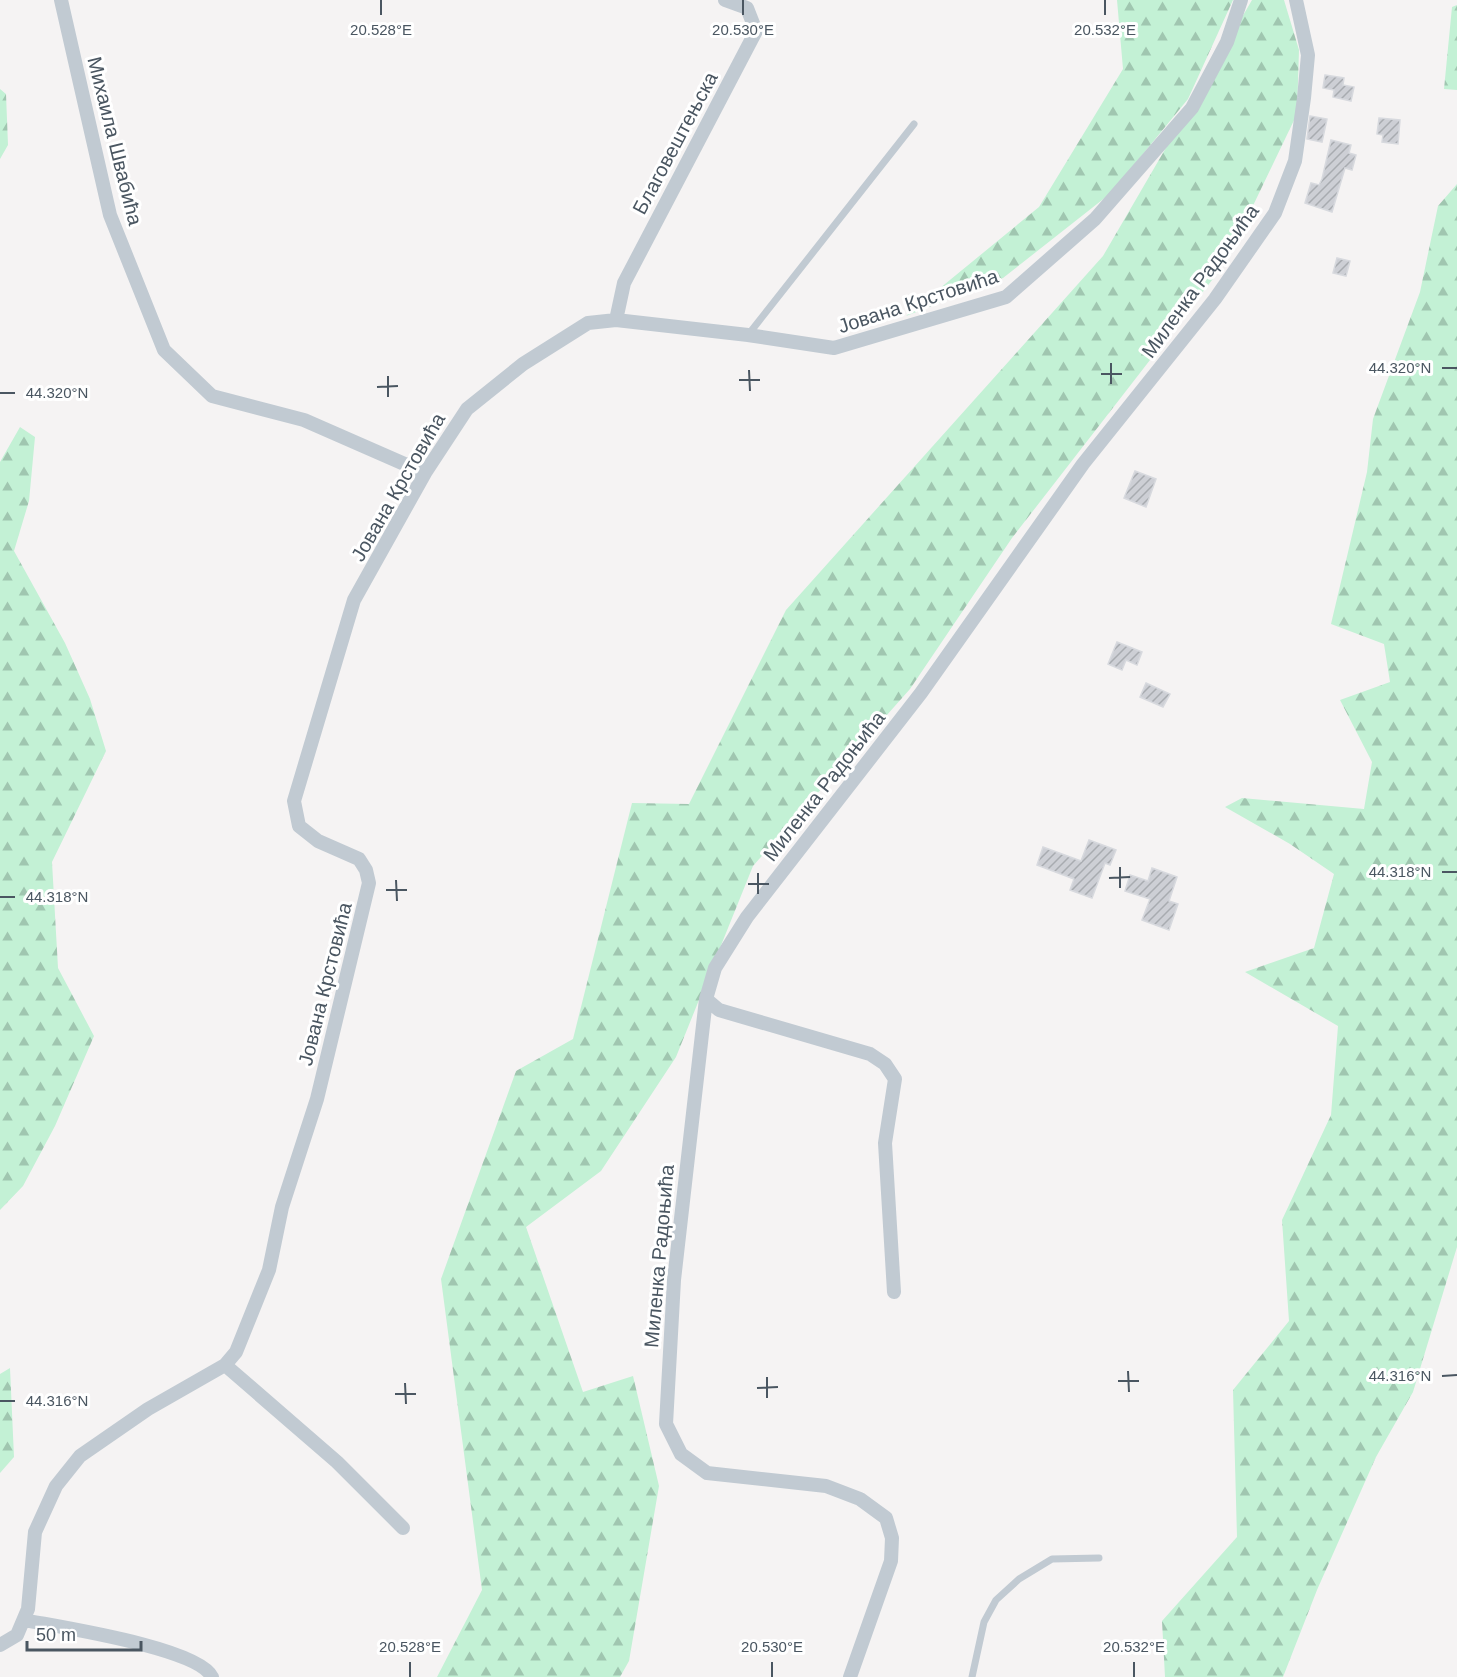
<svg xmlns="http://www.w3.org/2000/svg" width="1457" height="1677" font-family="Arial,sans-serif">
  <defs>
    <pattern id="forest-firs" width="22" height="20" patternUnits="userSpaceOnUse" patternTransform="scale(1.5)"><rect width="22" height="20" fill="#c3f1d5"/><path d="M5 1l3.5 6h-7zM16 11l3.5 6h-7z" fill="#a0c6b0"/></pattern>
    <pattern id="building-hatch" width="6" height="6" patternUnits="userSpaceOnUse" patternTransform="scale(1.5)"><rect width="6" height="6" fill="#cdcfd5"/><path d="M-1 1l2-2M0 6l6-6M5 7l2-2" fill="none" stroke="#a8abb0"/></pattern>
  </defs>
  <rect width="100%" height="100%" fill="#f5f3f3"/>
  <path fill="url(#forest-firs)" d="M1117,0h116l-45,99 -77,94 -108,85 -97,38 133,-109 84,-138z
    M1252,0h32l15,50 -2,64 -71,148 -214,276 -102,151 -157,177 -77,191 -75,114 -75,56 57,165 50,-16 26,110 -30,175 -9,16h-183l45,-87 -41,-311 75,-208 57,-32 59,-236 57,1 97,-194 317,-354z
    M1457,5v85l-13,-1 8,-82z
    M0,89l6,5 2,51 -8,14z
    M1457,184v1063l-44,145 -37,65 -59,133 -34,87h-118l-3,-56 75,-84 -4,-147 56,-69 -7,-101 49,-105 7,-89 -93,-54 69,-24 20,-74 -44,-30 -65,-37 17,-9 122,11 8,-47 -32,-62 50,-18 -6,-38 -53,-20 36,-152 6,-53 47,-127 18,-86z
    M20,427l15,10 -6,64 -15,50 51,92 25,56 16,52 -54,111 6,106 36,68 -39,90 -32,60 -23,24v-748z
    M10,1368l4,89 -14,16v-99z"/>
  <path fill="url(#building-hatch)" stroke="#d7d9de" stroke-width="1.5" d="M1325,75l19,3 -1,7 11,2 -3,14 -18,-4 1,-7 -11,-2z
    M1310,116l17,3 -5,23 -15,-3z
    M1379,118l21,2 -2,24 -16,-2 1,-7 -6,-1z
    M1331,140l20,5 -2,8 7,2 -4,15 -7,-2 -13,44 -27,-9 6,-20 8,2 3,-6z
    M1337,258l13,3 -4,15 -13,-3z
    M1135,471l21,8 -10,28 -22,-9z
    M1117,642l25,10 -5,13 -11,-5 -4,10 -14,-6z
    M1146,683l24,11 -7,13 -23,-10z
    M1089,840l27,10 -6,15 -5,-2 -13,35 -22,-8 4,-11 -37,-14 6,-18 38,14z
    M1152,868l25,9 -8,24 9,3 -9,26 -27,-10 8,-21 -25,-8 5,-16 18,6z"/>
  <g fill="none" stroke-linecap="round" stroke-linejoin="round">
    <path stroke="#c1cad2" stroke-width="7" d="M748,335l166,-211
      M972,1677l12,-55 12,-22 23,-21 33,-20 47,-1"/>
    <path stroke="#c1cad2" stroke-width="14" d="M61,0l49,215 54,135 48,46 92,24 121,53
      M616,320l8,-37 132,-252 -9,-23 -22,-8
      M706,999l13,11 151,44 15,10 10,15 -10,64 9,149
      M403,1528l-66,-66 -112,-97 11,-13 33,-82 13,-63 35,-108 52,-216 -3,-13 -7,-11 -41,-18 -19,-15 -5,-25 60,-201 71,-127 42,-64 56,-45 65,-41 28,-3 132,15 86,13 172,-51 89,-78 97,-111 35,-66 14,-42
      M24,1620c35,7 175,28 188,57
      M0,1645l17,-10 11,-26 7,-77 21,-46 24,-30 68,-47 77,-44
      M850,1677l41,-116 1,-23 -6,-20 -26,-19 -34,-13 -119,-13 -26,-19 -15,-30 8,-144 32,-281 9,-31 32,-51 174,-224 162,-229 132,-165 60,-86 20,-52 9,-63 4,-43 -12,-55"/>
  </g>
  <path fill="none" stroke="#4a5661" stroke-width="2" d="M381,0v15M743,0v15M1105,0v15M1111,363v21M1442,368h15M749,370l1,21M1101,374h21M388,376v21M739,380h21M377,387l21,-1M0,393h15M1120,867v21M1442,872h15M758,873v21M1109,878l21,-1M396,880l1,21M748,884h21M386,890h21M0,897h15M1128,1371l1,21M1442,1376l15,-1M767,1377v21M1118,1381h21M405,1383l1,21M757,1388l21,-1M395,1394h21M0,1401h15M410,1662v15M772,1662v15M1134,1662v15"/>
  <g text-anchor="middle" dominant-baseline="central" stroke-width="6" stroke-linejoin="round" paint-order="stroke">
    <g font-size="20" fill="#4a5661" stroke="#fff">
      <text transform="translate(115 141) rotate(76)">Михаила Швабића</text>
      <text transform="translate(675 143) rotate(-62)">Благовештењска</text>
      <text transform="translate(1200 281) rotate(-54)">Миленка Радоњића</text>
      <text transform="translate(918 301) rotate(-18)">Јована Крстовића</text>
      <text transform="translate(398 487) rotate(-60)">Јована Крстовића</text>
      <text transform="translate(824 786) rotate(-52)">Миленка Радоњића</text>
      <text transform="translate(325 984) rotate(-76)">Јована Крстовића</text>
      <text transform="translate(659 1256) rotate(-85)">Миленка Радоњића</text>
    </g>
  </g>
  <g font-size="15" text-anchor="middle" fill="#4a5661" stroke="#fff" stroke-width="6" stroke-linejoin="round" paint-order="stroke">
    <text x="381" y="35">20.528°E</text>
    <text x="743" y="35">20.530°E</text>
    <text x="1105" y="35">20.532°E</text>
    <text x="1400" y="373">44.320°N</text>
    <text x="57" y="398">44.320°N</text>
    <text x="1400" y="877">44.318°N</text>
    <text x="57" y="902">44.318°N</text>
    <text x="1400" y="1381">44.316°N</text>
    <text x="57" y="1406">44.316°N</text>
    <text x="410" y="1652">20.528°E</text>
    <text x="772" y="1652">20.530°E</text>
    <text x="1134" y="1652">20.532°E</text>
  </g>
  <path d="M27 1641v9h114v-9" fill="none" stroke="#4a5661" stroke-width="3"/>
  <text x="36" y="1641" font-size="18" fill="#4a5661" stroke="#ffffff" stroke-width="4.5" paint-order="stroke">50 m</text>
</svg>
